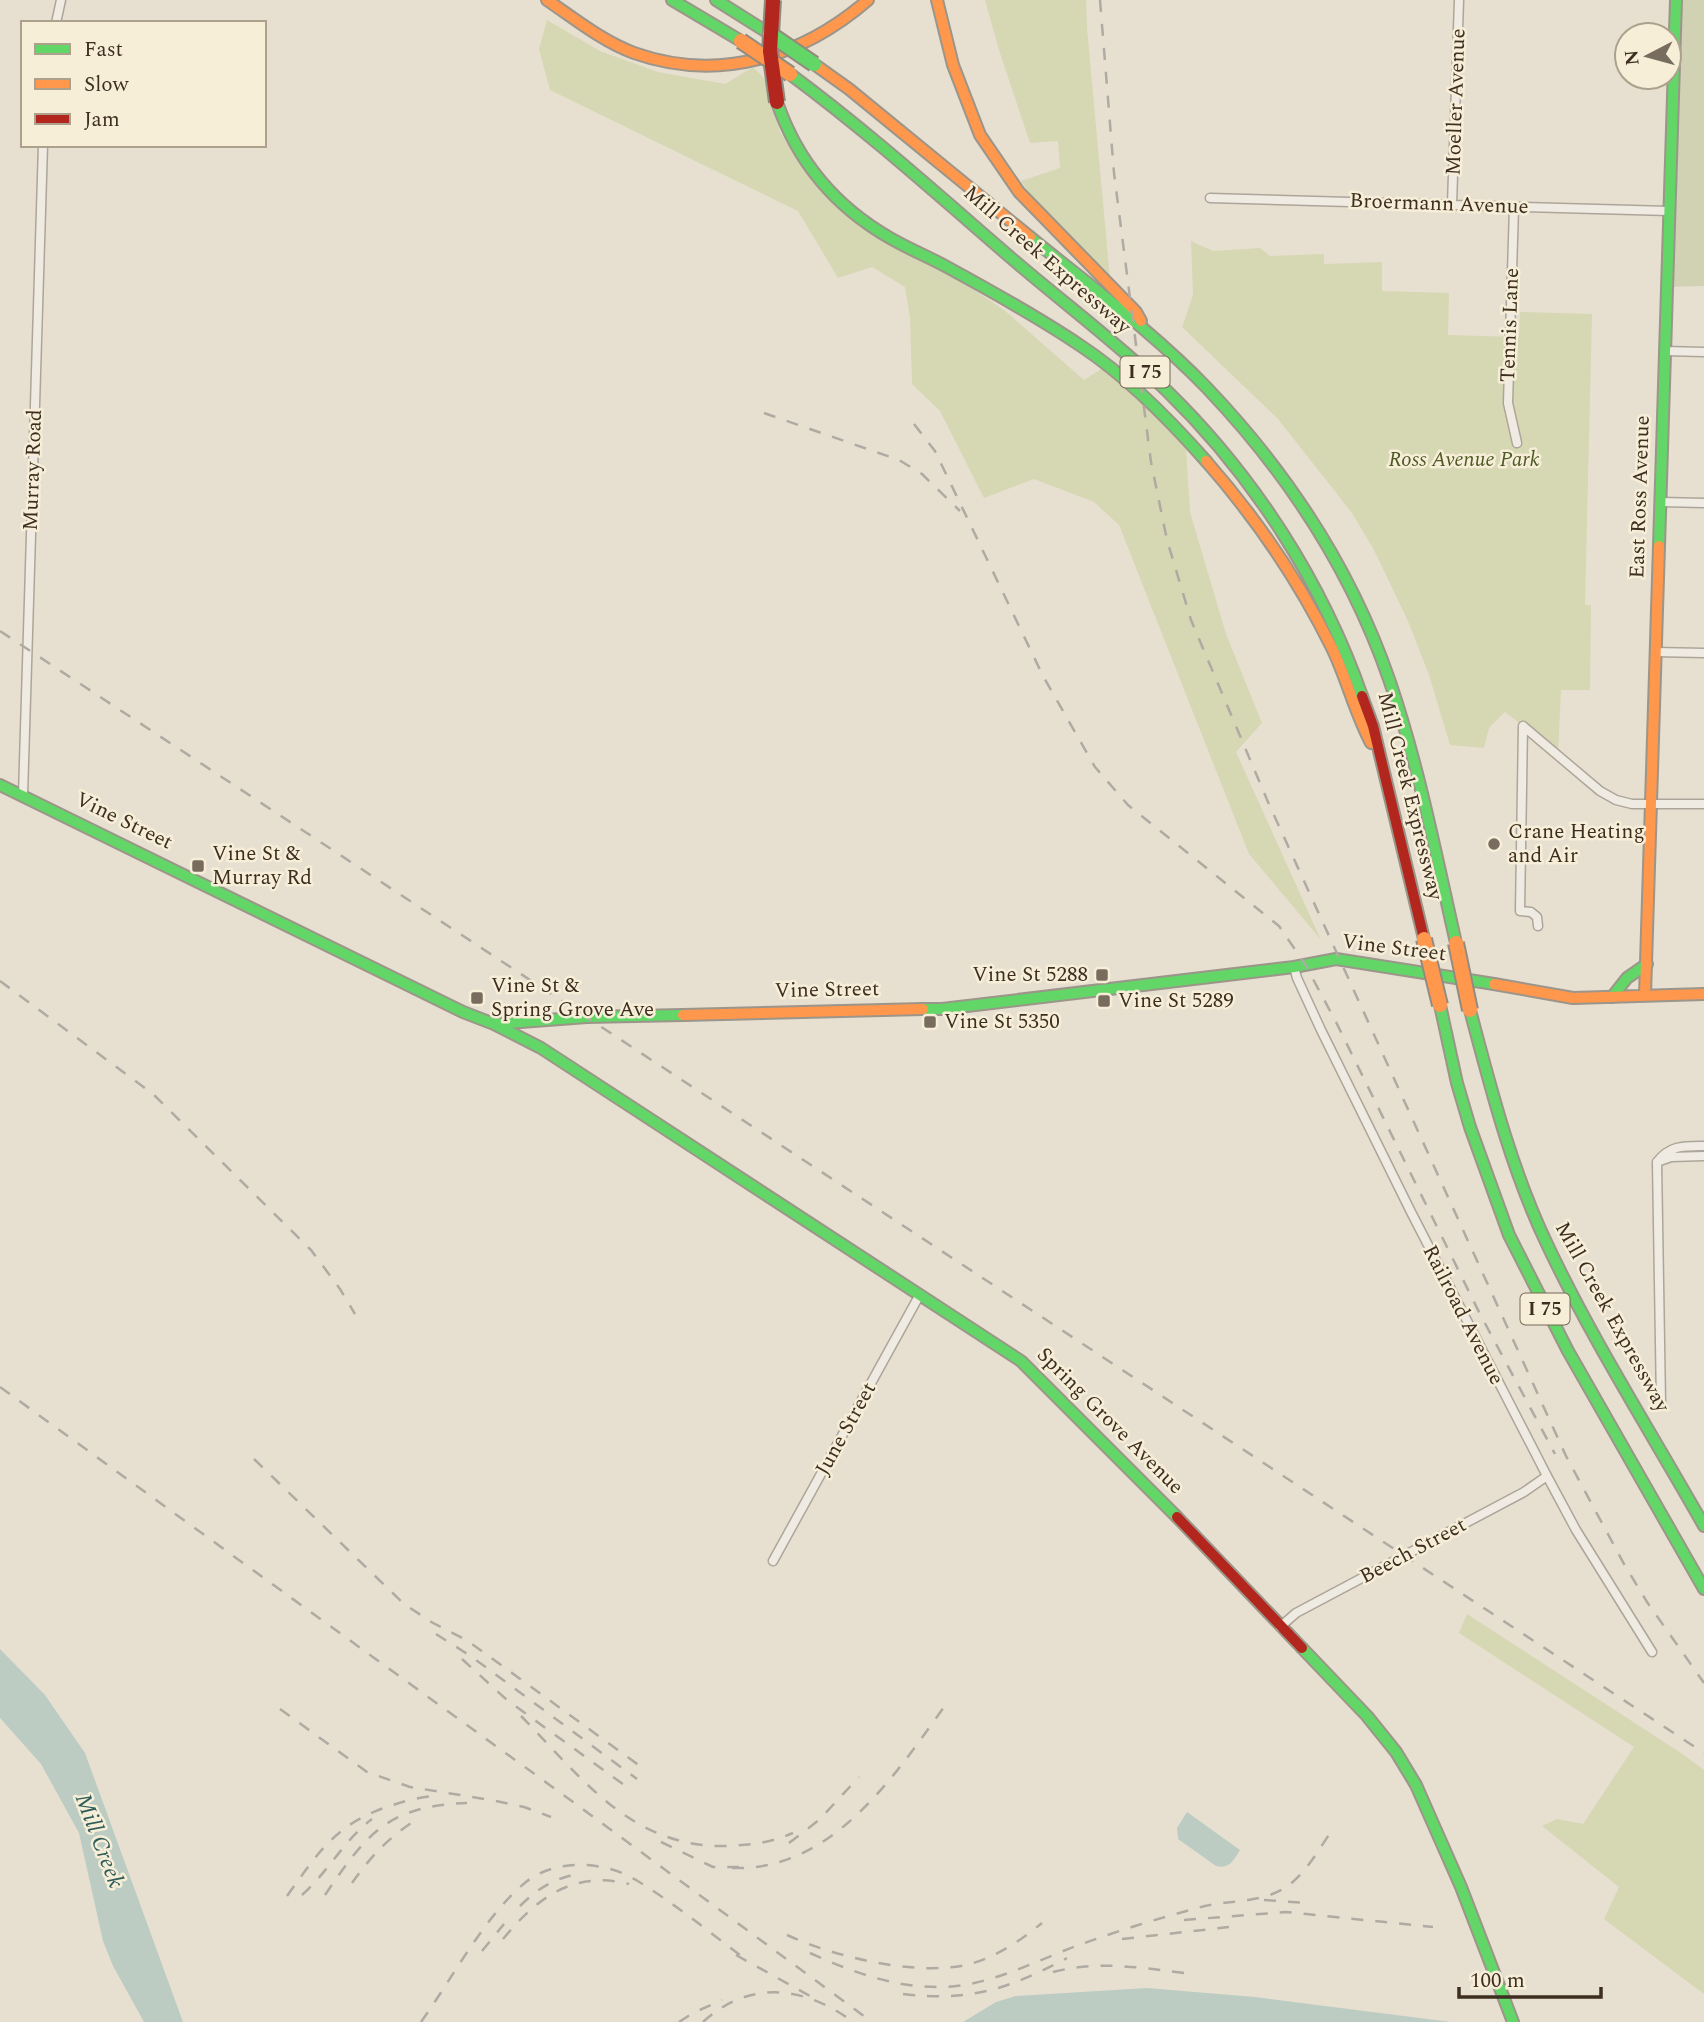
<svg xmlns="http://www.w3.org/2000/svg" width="1704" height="2022" font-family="Spectral,serif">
  <rect width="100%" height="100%" fill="#e7e0d1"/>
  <path fill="#d6d7b3" d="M985,0h101l1,28 23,251 -60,-56 -29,-42 39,-13 -2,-27 -28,2 -31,-93z
    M547,20l53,31 58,21 67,12 28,-17 11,11 16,54 32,50 48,45 75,37 69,46 80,70 30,-19 71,70 5,81 36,122 36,89 -26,29 85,188 -72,-86 -130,-329 -25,-23 -60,-23 -50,19 -44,-87 -28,-27 -2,-66 -5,-31 -33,-20 -34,11 -40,-67 -248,-121 -11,-41z
    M1191,241l22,10 47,-3 10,8 54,-2v10l58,-2v29l67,2 -1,42 71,2 1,-25 72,2 -7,291h6l-1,85h-29l-3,63 -53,-41 -16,16 -5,20 -34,-3 -21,-70 -21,-54 -34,-71 -22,-37 -74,-94 -96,-92 11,-32z
    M1467,1614l214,139 23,17v224l-100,-75 15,-32 -77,-61 15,-7 26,5 51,-77 -175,-114z"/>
  <path fill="#d1d1b3" d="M1676,0h28v286l-37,1z"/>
  <path fill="#bcccc2" d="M0,1649l45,46 40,58 98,269h-39l-31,-56 -10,-25 -24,-108 -38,-69 -41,-46z
    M1187,1812l53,38c-7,11 -10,19 -24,16l-38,-27 -1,-11z
    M1147,1988l108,9 196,25h-488l33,-20 20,-6z"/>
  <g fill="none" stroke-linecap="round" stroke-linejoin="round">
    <g stroke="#ada599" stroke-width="11">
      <path id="street" d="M56,23l5,-23
        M1210,198l459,13
        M1452,204l7,-204
        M1514,207l-6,196 9,40
        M1665,351l39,1
        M1661,502l43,1
        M1655,652l49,1
        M1523,726l-3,185 11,1 6,5 1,9
        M1523,726l77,65 16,9 16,4h72
        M23,795l20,-650
        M1294,967l3,11 24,52 90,182 136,264 29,54 76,122
        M1657,1162l4,241
        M1657,1162c13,-17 27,-16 47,-16
        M1657,1162l14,-5 33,-1
        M773,1561l146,-265
        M1280,1627l16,-14 228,-121 23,-16"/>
    </g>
    <g stroke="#9c958a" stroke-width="14">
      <path id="fast" d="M672,0l69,41
        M716,0l54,34
        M790,74c77,57 147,120 220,183 52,45 108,86 157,134 87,85 155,191 195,305
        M777,102c20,59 59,105 113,136 19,11 39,19 57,29 46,25 91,50 134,79 47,31 88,73 125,115
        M1030,237c60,49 123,95 177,151 80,84 145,183 183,294 29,85 46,173 66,261
        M1659,546l17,-546
        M0,785l463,227 31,12 93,-7 96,-2
        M1612,997l15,-19 20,-14
        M1440,1005l17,78 13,44 39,108 59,116 136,238
        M923,1009h19l352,-42 42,-8 158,25
        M1470,1010c21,79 41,158 76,232 46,98 105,190 158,284
        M494,1024l47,24 480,313 156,156
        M1302,1648l65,68 29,36 20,33 45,102 52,135"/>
    </g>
    <g stroke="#9c958a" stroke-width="14">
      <path id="slow" d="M547,0c28,19 55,41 87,53 85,30 168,4 234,-53
        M937,0l16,65 27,70 39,57 117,120 5,9
        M814,64l35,25 181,148
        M1206,461c50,57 93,120 126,187 15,31 23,65 39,95
        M1494,984l79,14 131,-4
        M1645,995l14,-449
        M683,1015l240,-6"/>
    </g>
    <g stroke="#9c958a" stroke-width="14">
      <path id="jam" d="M1362,696l11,30 51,213
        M1177,1517l125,131"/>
    </g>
    <use href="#street" stroke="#efebe3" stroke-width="8"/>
    <use href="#fast" stroke="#63d668" stroke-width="10"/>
    <use href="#slow" stroke="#ff974d" stroke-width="10"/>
    <use href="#jam" stroke="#b3261e" stroke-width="10"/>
    <path stroke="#afaaa2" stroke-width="2.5" stroke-dasharray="12 12" stroke-linecap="butt" d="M1100,0l14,173 37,289 16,78 24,80 77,182 298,654 58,108 23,38 57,81
      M764,413l135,47 23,14 38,37
      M914,424l21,27 108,225 52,91 33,38 151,121 26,38 31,58 144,292 75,140
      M0,631l1704,1122
      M0,981l153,113 158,156 29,39 15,25
      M0,1387l569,412 303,223
      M254,1459l150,145 29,19 35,18 176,128
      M436,1634l36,23 165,122
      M462,1659l45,41 124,90
      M280,1709l87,63 43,15 81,13 33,7 27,10
      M521,1716c60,61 110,132 205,130 24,-1 44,-3 67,-13
      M661,1842l52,25h26
      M789,1843l30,-23 40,-43
      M732,1868c102,4 165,-96 217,-168
      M352,1883c20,-28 36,-45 65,-64
      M302,1895c26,-23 43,-56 70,-76
      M325,1895c42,-62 63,-89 142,-92
      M287,1896c33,-46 51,-75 109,-92 13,-4 28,-8 42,-8
      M1264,1900l42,3
      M520,1906c17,-17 33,-27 57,-32
      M1184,1920l102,-8 147,15
      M787,1935c48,22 127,41 179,30 29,-7 54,-24 76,-42
      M503,1939c34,-41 70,-69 126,-55
      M1122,1939l107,-12
      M482,1951l22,-27
      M810,1953c42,19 85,35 132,34 48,-1 93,-26 137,-42 41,-15 84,-28 126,-39 26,-6 54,-3 78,-17 22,-13 35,-39 50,-60
      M736,1955l83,46
      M1053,1972c47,-12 91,-4 139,2
      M903,1994c66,8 106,-5 164,-36
      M421,2022c31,-43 64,-107 105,-140 30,-24 79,-21 110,-2 38,23 73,52 108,78
      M679,2022l14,-9 29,-13
      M703,2022c47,-43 102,-36 150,0"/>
    <g stroke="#928b80" stroke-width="18" stroke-linecap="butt">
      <path id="fast-bridge" d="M770,34l44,30"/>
    </g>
    <g stroke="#928b80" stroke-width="18" stroke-linecap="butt">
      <path id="slow-bridge" d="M741,41l49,33
        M1424,939l16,66
        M1456,943l14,67"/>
    </g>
    <g stroke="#928b80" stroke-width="18" stroke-linecap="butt">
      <path id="jam-bridge" d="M773,0l-3,51 7,51"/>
    </g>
    <use href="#fast-bridge" stroke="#63d668" stroke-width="14"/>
    <use href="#slow-bridge" stroke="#ff974d" stroke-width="14"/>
    <use href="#jam-bridge" stroke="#b3261e" stroke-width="14"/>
  </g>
  <g fill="#786c5e" stroke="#f7eed8" stroke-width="2.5">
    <circle cx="1494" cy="844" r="7"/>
    <rect x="191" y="859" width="14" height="14" rx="3.5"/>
    <rect x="1095" y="968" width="14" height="14" rx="3.5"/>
    <rect x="470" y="991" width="14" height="14" rx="3.5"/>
    <rect x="1097" y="994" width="14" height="14" rx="3.5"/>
    <rect x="923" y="1015" width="14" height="14" rx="3.5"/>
  </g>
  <g text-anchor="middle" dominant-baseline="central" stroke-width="5" stroke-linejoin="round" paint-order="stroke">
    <g fill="#f7eed8" stroke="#756857" stroke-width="2">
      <rect x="1120.5" y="356.5" width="49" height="31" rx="5"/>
      <rect x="1520.5" y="1293.5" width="49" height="31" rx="5"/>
    </g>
    <g font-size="19" font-weight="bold" fill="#3d2e20">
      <text x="1145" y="372">I 75</text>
      <text x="1545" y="1309">I 75</text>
    </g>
    <g font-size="21" fill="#3d2e20" stroke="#f7eed8">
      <text transform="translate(1456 102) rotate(-88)">Moeller Avenue</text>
      <text transform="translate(1439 204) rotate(2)">Broermann Avenue</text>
      <text transform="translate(1047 260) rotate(41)">Mill Creek Expressway</text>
      <text transform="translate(1510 325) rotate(-88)">Tennis Lane</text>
      <text transform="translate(33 470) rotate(-88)">Murray Road</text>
      <text transform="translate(1640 497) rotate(-88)">East Ross Avenue</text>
      <text transform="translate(1410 796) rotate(76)">Mill Creek Expressway</text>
      <text transform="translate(124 821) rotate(26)">Vine Street</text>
      <text transform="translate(1394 948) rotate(7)">Vine Street</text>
      <text transform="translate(827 990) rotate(-1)">Vine Street</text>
      <text transform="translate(1463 1315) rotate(63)">Railroad Avenue</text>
      <text transform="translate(1612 1317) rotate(61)">Mill Creek Expressway</text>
      <text transform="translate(1110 1421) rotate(45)">Spring Grove Avenue</text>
      <text transform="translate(846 1429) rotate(-61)">June Street</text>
      <text transform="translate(1413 1551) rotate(-28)">Beech Street</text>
    </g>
    <g font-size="21" font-style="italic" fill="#4d5a26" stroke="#f7eed8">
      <text x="1464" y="460">Ross Avenue Park</text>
    </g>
    <g font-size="21" fill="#3d2e20" stroke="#f7eed8" text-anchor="start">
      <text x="1508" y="832">Crane Heating<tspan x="1508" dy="24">and Air</tspan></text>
      <text x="212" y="854">Vine St &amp;<tspan x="212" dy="24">Murray Rd</tspan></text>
      <text x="1088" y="975" text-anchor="end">Vine St 5288</text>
      <text x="491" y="986">Vine St &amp;<tspan x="491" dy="24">Spring Grove Ave</tspan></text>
      <text x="1118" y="1001">Vine St 5289</text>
      <text x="944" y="1022">Vine St 5350</text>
    </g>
    <g font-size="23" font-style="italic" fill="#2f5d5a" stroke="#f7eed8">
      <text transform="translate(99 1841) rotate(69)">Mill Creek</text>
    </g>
  </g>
  <rect x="21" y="21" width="245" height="126" fill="#f7eed8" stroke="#ada18e" stroke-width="2"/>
  <rect x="35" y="44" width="35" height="10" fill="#63d668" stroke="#ada18e" stroke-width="2"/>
  <text x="84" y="56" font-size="21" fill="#3d2e20">Fast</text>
  <rect x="35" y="79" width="35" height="10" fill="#ff974d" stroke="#ada18e" stroke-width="2"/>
  <text x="84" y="91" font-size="21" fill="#3d2e20">Slow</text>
  <rect x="35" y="114" width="35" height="10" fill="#b3261e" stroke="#ada18e" stroke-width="2"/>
  <text x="84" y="126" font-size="21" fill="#3d2e20">Jam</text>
  <g transform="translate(1648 56) rotate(264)"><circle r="33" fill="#f7eed8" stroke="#ada18e" stroke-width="2"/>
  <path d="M0-5L12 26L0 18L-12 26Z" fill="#786c5e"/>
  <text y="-10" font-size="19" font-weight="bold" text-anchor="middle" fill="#3d2e20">N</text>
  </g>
  <path d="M1459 1987v10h142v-10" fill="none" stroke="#3d2e20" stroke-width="3.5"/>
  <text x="1470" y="1987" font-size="21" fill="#3d2e20" stroke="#f7eed8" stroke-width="5" paint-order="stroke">100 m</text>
</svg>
